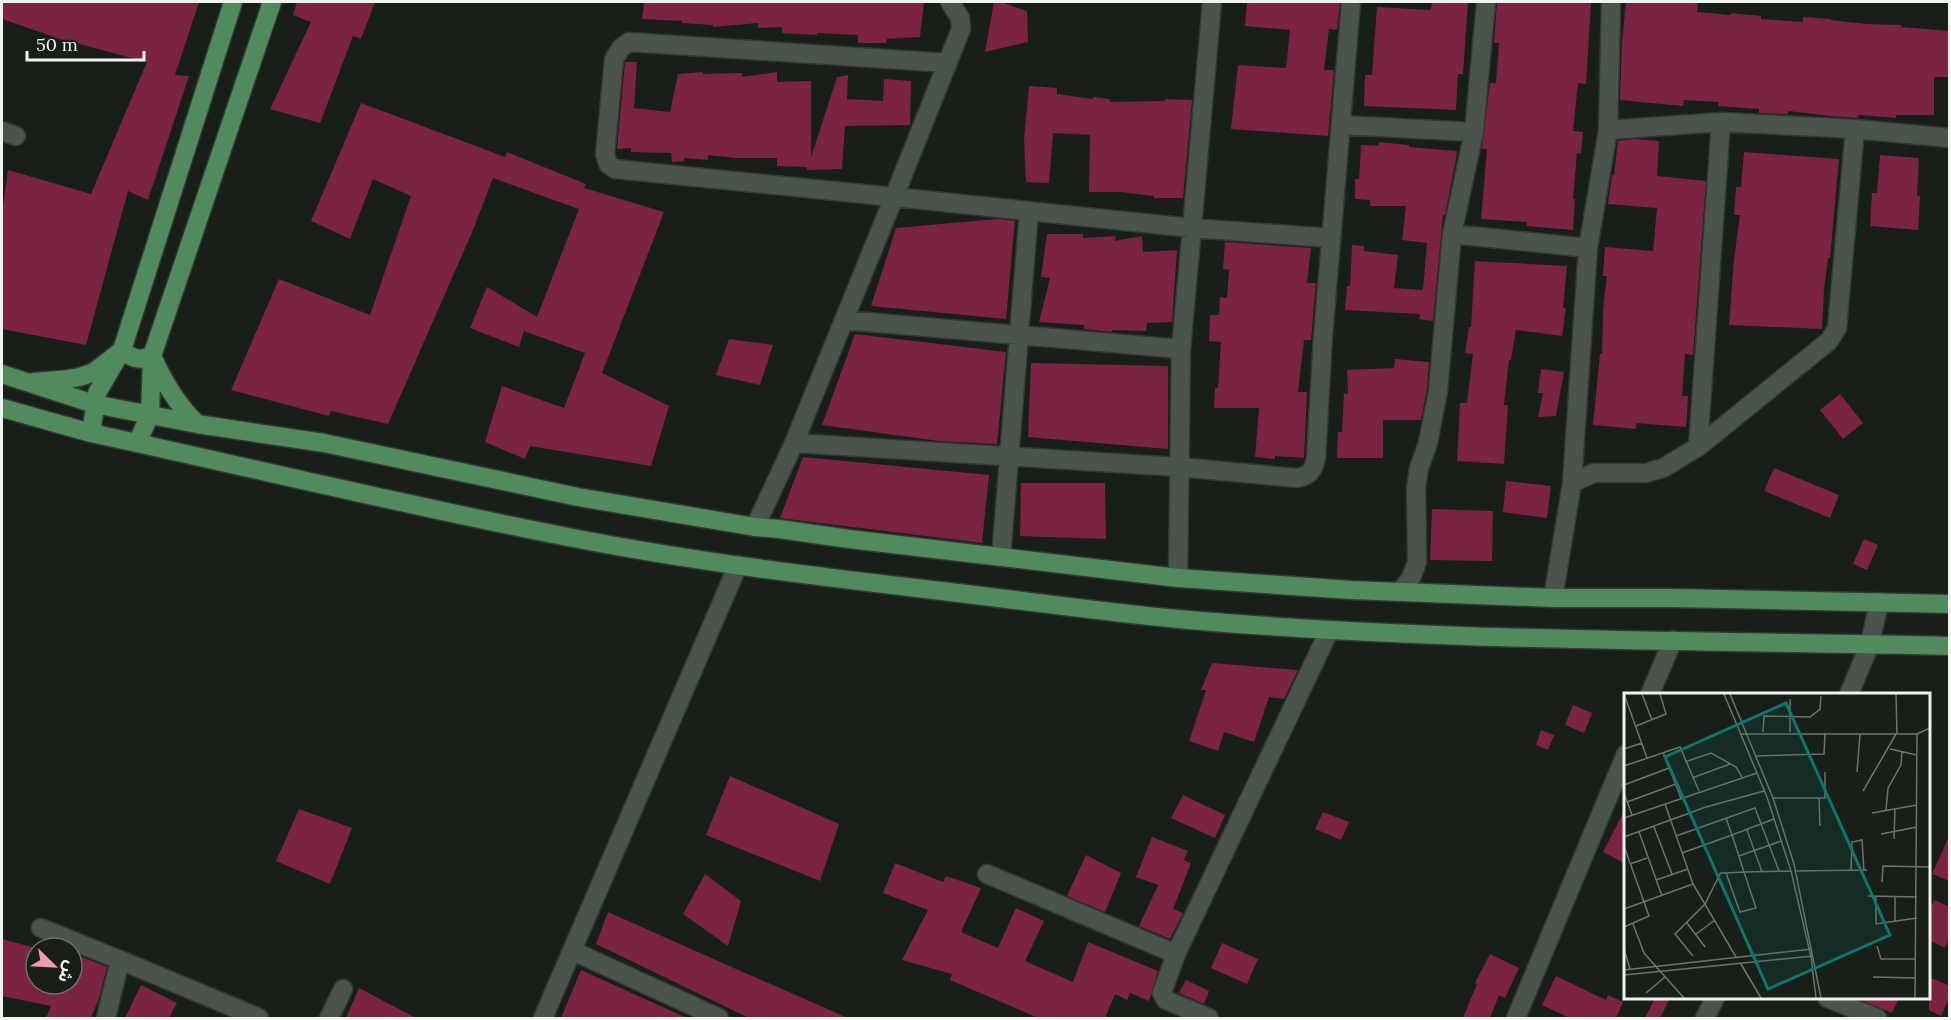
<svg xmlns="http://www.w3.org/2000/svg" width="1951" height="1020" font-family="Lora,'Noto Sans Arabic',serif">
  <rect width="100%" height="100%" fill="#171f18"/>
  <path fill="#7b2343" d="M2,2h197l-24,73 14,1 -41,124 -20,-9 -42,154 -84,-16v-115l6,-44 83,24 56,-132 -87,-23 -55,-19 -3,-3z
    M297,2h78l-14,37 -8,-3 -33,87 -50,-14 41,-87 -18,-7z
    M644,2h280l-4,35 -33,2 -1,4h-28v-8l-41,-2v2l-35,-2v-6l-24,1v-5l-45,4v-2l-31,-2v-2l-40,-2z
    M994,2h7l26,9 1,31 -43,10z
    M1247,2h93l-3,28 -8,-1 -5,41h10l-6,66 -97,-7 7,-64 48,3 4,-38 -45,-4z
    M1432,2h36l-5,72h-5l-2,36 -92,-4 1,-31h7l5,-68 54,3z
    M1497,2h94l-5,82 -8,-1 -5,48 10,1 -2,22 -4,-1 -4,46h2l-2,31 -46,-4v-4l-46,-3 6,-70h-5v-2l8,-64h6l3,-40h-5z
    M1626,2h56l16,1 -1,9 34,3v-2l30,3v3l42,3v-5l28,2v1l35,4 35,1v2l49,4v46h-16v38h-38v3l-37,-3 -1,3 -28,-2 -42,-5v3l-29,-1v-4l-41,-3 1,-4 -35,-2 -1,6 -63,-6 2,-57z
    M625,62h12l-3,46 36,4 8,-38 25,-2v2l39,-1v4l35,-5v10l34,-1v76l26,-80 11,-2 -1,24 20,1 16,1 1,-22 27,2 -1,44 -65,1 -3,43 -35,1v-3l-30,-1v-8h-42l-27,-3v5l-24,-2v3l-12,1 -1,-9 -40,-1v-4l-14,1z
    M1029,86l28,2v6l36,5v-2l16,2 1,3 55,-1v-2l27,1 -9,98h-29v-2l-33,-4h-32l1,-57 -37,-2 -4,50 -23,-1 -2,-44z
    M361,103l144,54 2,-5 79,32 -2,4 80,24 -62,161 67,33 -18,60 -121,-20 -5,13 -40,-17 17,-56 62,22 21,-55 -61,-22 -5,16 -49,-19 17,-41 50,30 42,-108 -86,-31 -20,52 -85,194 -57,-13 -2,5 -98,-26 48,-111 91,36 41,-119 -38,-17 -23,60 -39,-18z
    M1636,139l23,2 -2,35 49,5 -13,174 -8,-1 -3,42h6l-2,31 -50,-4v6l-43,-4 7,-71h2l1,-45 4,-33h-4l2,-29 48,4 4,-43 -49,-4 4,-29h2l4,-34z
    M1379,142l30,3v2l48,4 -2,13 -10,51h-2l-10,106 -14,-2 1,-5 -75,-4 2,-24h3l2,-41 12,1v5l34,4 -4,33 29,2 4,-47 -25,-3 4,-34h-36v-6l-15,-1v-20h4l2,-34 17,1z
    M1744,152l95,7 -9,99h-2l-4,32 -2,39 -93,-4 5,-66 6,-44h-6l2,-28h5z
    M1880,155l39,3 -2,38h3l-2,34 -48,-4 2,-33h5z
    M997,219l18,2 -9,98 -135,-13 25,-78z
    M1047,234h36v4l33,-2 -1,5 27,-5 1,16 34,-2 -5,72 -25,1 -1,8 -34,-1v2l-28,-3v-4l-45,-3 11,-44 -9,-1z
    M1225,242l86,6 -4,35h9l-5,57h-7l-6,52h9l-3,66 -29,-2v3l-20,-2 4,-49h-45l1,-20h3l3,-46 -12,-1 1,-26h9l1,-18 7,1 2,-28 -6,-1z
    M1475,261l92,5 -4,42h3l-4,28 -46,-6 -5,30h-2l-5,45h4l-4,59 -47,-3 3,-58h7l6,-49 -8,-1 4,-26h2z
    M855,334l151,18 -9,92 -58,-3 -117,-16z
    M729,339l44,6 -13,40 -44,-10z
    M1395,359l34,3 -2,27 -6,31h-38v38h-46l1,-26h4l2,-39 4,1 -1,-24 47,-2z
    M1031,363l137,3v83l-140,-12z
    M1541,369l23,3 -8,44 -18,1 5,-24h-5z
    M1840,394l23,29 -20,16 -23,-29z
    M803,457l186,18 -7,68 -202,-25z
    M1774,468l65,27 -9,23 -66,-27z
    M1506,481l45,5 -4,32 -44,-6z
    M1021,483h84l1,56 -86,-3z
    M1432,509l61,2 -1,50 -62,-1z
    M1864,539l14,6 -11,25 -14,-6z
    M1212,663l86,7 -14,29 -15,-2 -15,45 -30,-10 -6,19 -29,-10 17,-51h-5z
    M1573,705l19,8 -8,20 -19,-8z
    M1541,730l13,5 -6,15 -12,-5z
    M730,776l109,48 -19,57 -114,-46z
    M1183,795l42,20 -10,23 -44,-20z
    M1626,807v57l-23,-12z
    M299,809l53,19 -22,56 -54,-23z
    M1323,812l26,10 -8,18 -26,-11z
    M1950,834v47l-18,-7z
    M1152,837l36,14 -4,9 7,3 -18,46 10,4 -13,26 -31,-13 19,-41 -22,-8z
    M1086,855l35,18 -16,39 -38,-16z
    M895,863l48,19 3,-6 35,12 -20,44 37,16 18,-40 28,13 -19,40 48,21 15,-40 70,29 -9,30 -19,-8 -3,7 -12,-6 -10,24h-67l-88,-38 2,-6 -50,-14 26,-50 -45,-17z
    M705,874l36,27 -13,45 -45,-32z
    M1934,900l16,7v30l-5,11 -16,-8v-29z
    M608,912l110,49 130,57h-99l-153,-74z
    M2,939l34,9v36h36v-31l35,14 -8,31 -8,20h-45l5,-12 -49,-10z
    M1222,943l36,16 -11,25 -36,-16z
    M1490,954l29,14 -14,30 -6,-3 -9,23h-27l14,-34 -2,-1z
    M581,970l106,48h-126z
    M1556,976l50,24 2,-5 15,7 -7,16h-46l-28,-13z
    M1929,977l21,9v11l-9,19 -12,-6z
    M1186,980l23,11 -5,13 -25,-11z
    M141,985l36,18 -8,15h-44z
    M359,988l57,30h-70z
    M1655,998h15l-10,20h-15z
    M1856,998h43l-7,15z"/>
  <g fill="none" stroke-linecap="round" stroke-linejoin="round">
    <g stroke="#333833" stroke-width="21">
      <path id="minor" d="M1212,2l-20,226 139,10
        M948,63l-319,-21 -8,6 -7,11 -9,95 3,10 7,5 279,28 67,-168 -1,-11 -10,-16
        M1341,125l133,7
        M1608,130l113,-8 134,7 95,9
        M2,131l14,5
        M1452,234l136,14
        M844,320l337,29
        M794,443l385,24 118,11c12,-2 17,-8 19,-20l7,-122 28,-334
        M1698,447l23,-325
        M1572,483l22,-10h52l17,-5 35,-21 131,-106 8,-13 18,-199
        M755,527l39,-84 100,-246 298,31 -11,121 -3,229
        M1001,557l28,-346
        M1400,592l11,-14 6,-16 -1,-74 3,-20 9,-25 10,-52 14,-157 22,-102 12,-130
        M1553,598l19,-115 16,-235 20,-118 3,-128
        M1650,694l23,-54
        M1849,694l21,-50 9,-42
        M987,874l189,80
        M41,928l79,32
        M573,951l146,67
        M1827,998l50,20
        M106,1018l14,-58 139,58
        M329,1018l14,-29
        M543,1018l195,-453
        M1209,1018l-43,-18 -4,-7 14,-39 153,-323
        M1516,1018l110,-264
        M1705,1018l10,-20"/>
    </g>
    <g stroke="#333833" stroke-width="21">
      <path id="major" d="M2,374l92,30 103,20 127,19 254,54 177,30 24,2 70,10 329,39 173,12 202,8h120l277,6
        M33,382c20,-2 44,-1 62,-11 9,-6 18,-14 27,-21 11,9 17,11 30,6 12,26 24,47 45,68
        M2,408l89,25 46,10c144,32 287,66 431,94 126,25 254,40 382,55 76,9 152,20 228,27 257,23 514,21 772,27
        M91,433l6,-40 25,-43 111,-348
        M137,443l13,-28 2,-59 120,-354"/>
    </g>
    <use href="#minor" stroke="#4b544c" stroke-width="18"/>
    <use href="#major" stroke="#518a5c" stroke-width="18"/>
  </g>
  <g transform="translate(1624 693)">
    <rect width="306" height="306" fill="#171f18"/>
    <path fill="none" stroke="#6d746e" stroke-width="1.5" d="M0,1l23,64M18,1l10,26M100,1l43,103 24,74 20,86 5,41M106,1l43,104 21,66 27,134M272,1l1,40M166,6v33M12,33l30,-12 -6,-20M139,39l1,-16 46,1 10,-8 1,-13M116,41h177l13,-6M0,56l18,-6M266,56l27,6M39,59l18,46M132,63l68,-2 1,-21M61,69l26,-9 25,14 6,10M0,73l56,-19 19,44M233,79l3,-38M68,85l38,-14M0,92l45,-17M239,98l33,-57M0,100l8,22M149,105h52v-26M195,106l1,27M3,109l49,-18M41,111l28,80 43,73M262,117l2,-22 13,-23 1,-13M248,120l45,-8M0,125l133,-45M150,126l-42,16 12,37 47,-1M30,134l18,47M123,137l15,42M15,139l23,64M257,141l36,-7M52,143l79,-28 24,63M0,144l82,-30 58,-16M270,146l1,-30M0,153l25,70 -25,11M58,160l50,-18 -6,-17M115,163l42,-15M6,171l17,-6M172,178l71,-1M227,178l1,-29 10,-2 2,31M32,187l32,-11M258,189l1,-16 47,1M244,203l49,1M252,203v28l41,-6M271,203v25M0,216l69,-25M63,230l18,24M9,231l11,29 40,45M72,241l19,-14M253,253l4,13h34M0,256l6,20M69,263l-18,-22 30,-30 15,-30 1,-1h5l18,-1 12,36 -16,4 -14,-39M117,271l20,34M0,277l188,-21M0,282l189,-19M249,284l42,1M22,300l19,-16M291,305l2,-264"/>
    <path fill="#0f766e" fill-opacity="0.15" stroke="#0f766e" stroke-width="3" d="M162,10l104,232 -122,54 -103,-232z"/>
    <rect width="306" height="306" fill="none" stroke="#eef3ee" stroke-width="3"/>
  </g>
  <rect width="1951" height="1020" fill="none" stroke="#eef3ee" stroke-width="6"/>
  <g transform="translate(54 966) rotate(114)"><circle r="28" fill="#171f18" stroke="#6d746e" stroke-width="1.5"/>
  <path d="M0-4.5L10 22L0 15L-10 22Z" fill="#f19ab1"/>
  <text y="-9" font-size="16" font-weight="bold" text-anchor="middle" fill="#eef3ee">ش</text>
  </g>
  <path d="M27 51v9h117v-9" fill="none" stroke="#eef3ee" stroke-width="3"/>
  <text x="36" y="51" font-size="18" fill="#eef3ee" stroke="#171f18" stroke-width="4.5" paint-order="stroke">50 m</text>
</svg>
